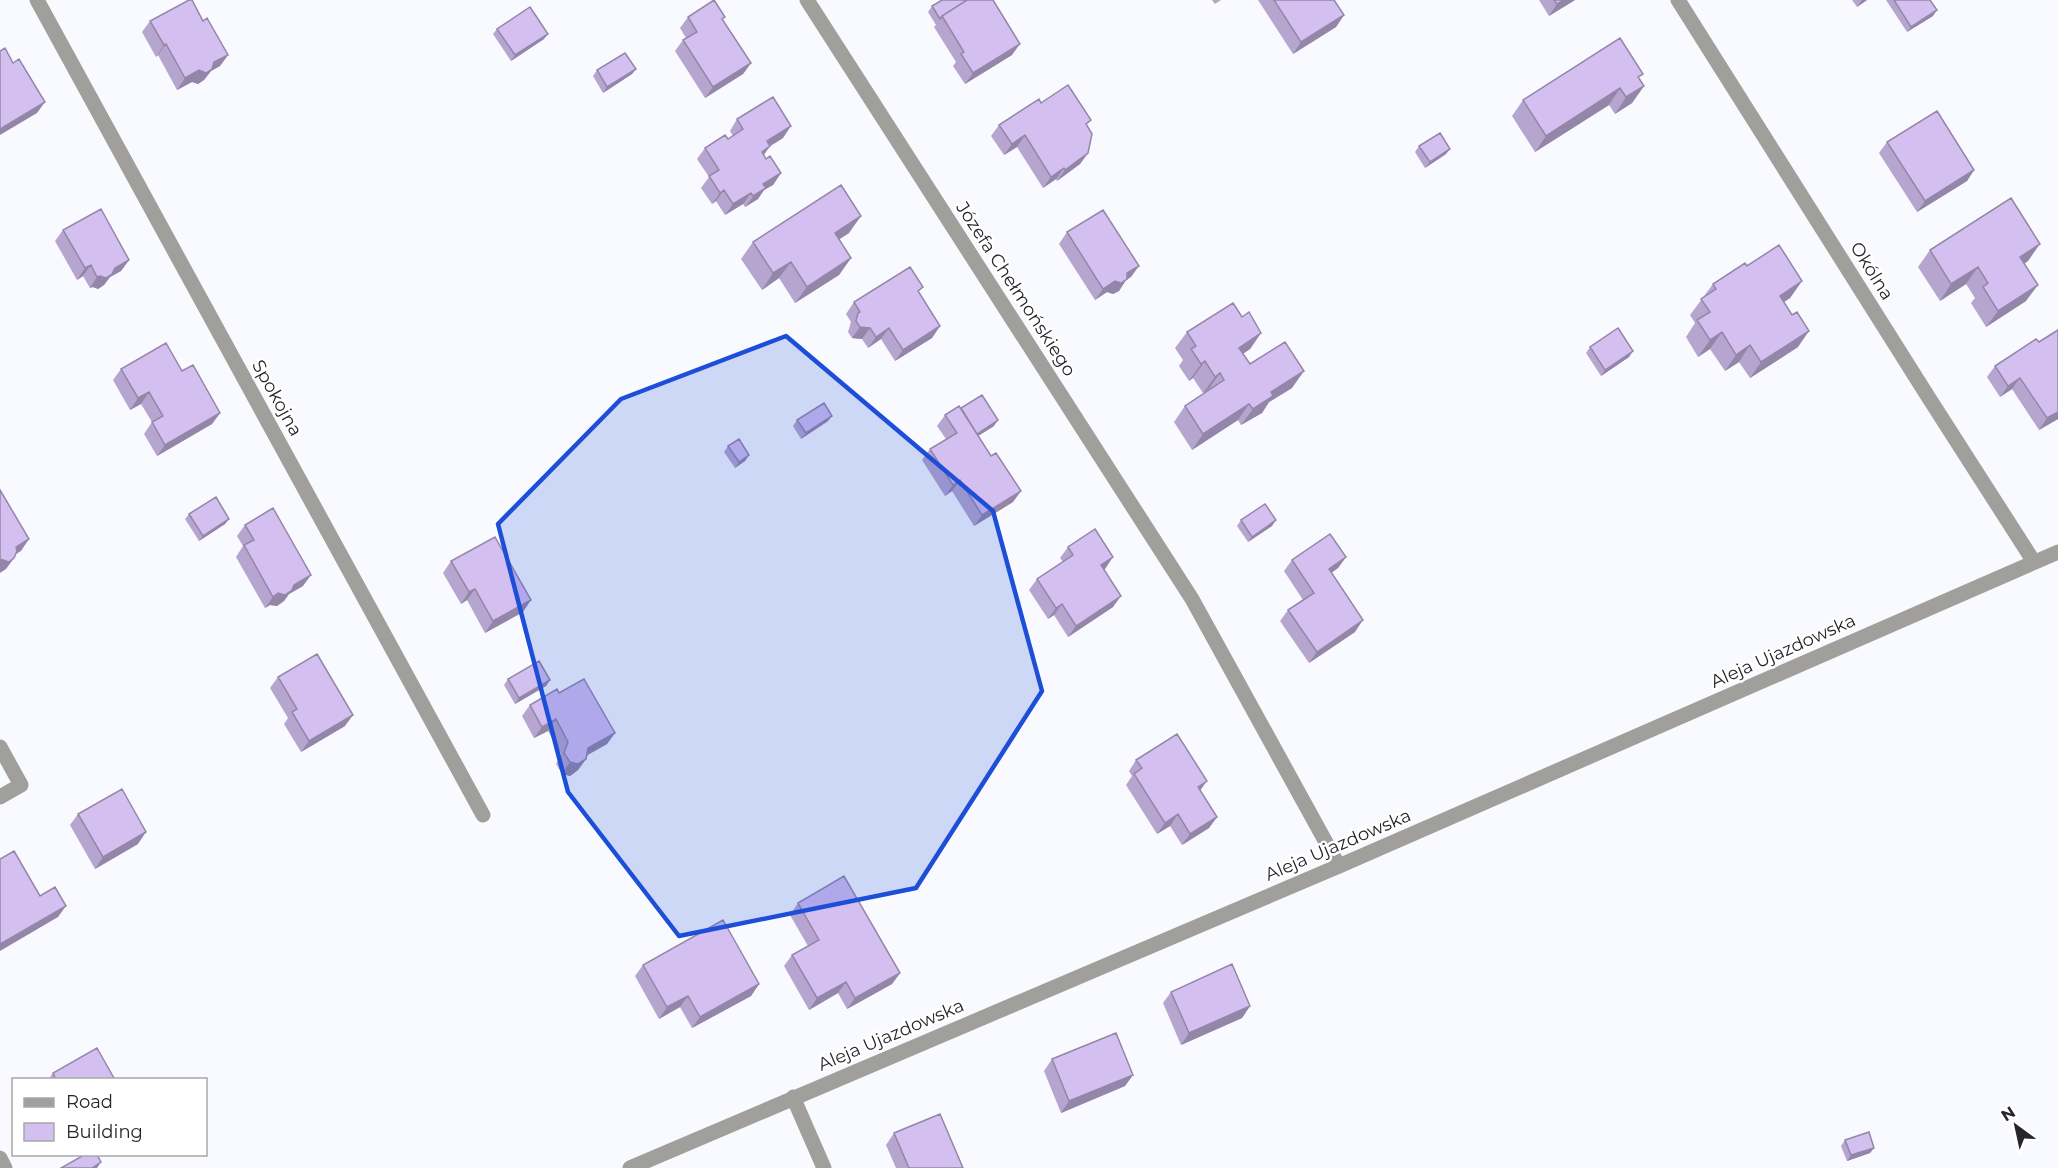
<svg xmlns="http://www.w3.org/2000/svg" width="2058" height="1168" font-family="Montserrat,sans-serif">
  <rect width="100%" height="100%" fill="#f9faff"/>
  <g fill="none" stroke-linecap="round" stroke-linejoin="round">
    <path stroke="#a09f9c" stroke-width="15" d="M37,0l446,815
      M807,0l385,599 147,267
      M1678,0l249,395 107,167
      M0,747l21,38 -21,12
      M793,1097l31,71
      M0,1158l5,10
      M630,1168l709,-302 719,-314"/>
  </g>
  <path fill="#b6a5ce" d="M1212,0h9l-6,4z
    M1258,0h76l10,15 -8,12 -43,27z
    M1539,0h36l-26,16z
    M1852,0h15l-10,7z
    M1886,0h44l3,16 -26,16z
    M932,6l80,49 -47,29 -12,-18 3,-4 -22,-35 2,-2 -8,-13z
    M688,17l35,3 28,43 -8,11 -38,24 -30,-47 8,-11 3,-2 -6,-10z
    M150,21h53l25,34 -8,11 -9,5 -7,9 -6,4 -6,-2 -15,8 -19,-35 -2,2 -14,-25z
    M497,29l47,10 -33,22 -18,-27z
    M636,69l-4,5 -29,19 -10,-17 4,-6z
    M1640,79l4,7 -12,17 -17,11 -6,-9 -74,47 -23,-36 11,-16z
    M1041,103l46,23 1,27 -8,11 -23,17 -1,-2 -13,9 -26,-41 -13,8 -13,-19 8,-11z
    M737,119l46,19 -13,8 -6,9 2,4 15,14 -8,12 -9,5 -6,9 -13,8 -2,-3 -18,11 -9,-14 -4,3 -11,-16 8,-11 -12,-18 8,-11 23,-9 5,-3 -3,-5z
    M1887,142l87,28 -7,11 -50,31 -38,-59z
    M1419,146l27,8 -21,14 -10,-16z
    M63,230l66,30 -8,11 -11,6 -6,8 -6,4 -5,-2 -3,1 -7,-12 -6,4 -22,-39z
    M1067,232l64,45 -5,3 -7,11 -6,3 -6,-2 -12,8 -36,-56z
    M849,233l-10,6 12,19 -12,17 -44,28 -16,-25 -17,12 -21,-31 12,-17z
    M1930,250l98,11 -4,3 2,37 -40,26 -15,-24 4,-5 -9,-14 -26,17 -22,-34z
    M1747,266l55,15 -12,17 -6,4 14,45 -48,31 -11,-16 -14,9 -15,-22 -12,8 -12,-20 9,-14 -5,-8 23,-31z
    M919,293l21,33 -8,12 -37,23 -14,-22 -13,9 -6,-9 -10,-1 -4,-6 3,-10 -5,-8 8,-12z
    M1242,317l19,16 -11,16 -7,5 7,10 42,24 -23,14 -7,11 -21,12 -3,-5 -46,30 -18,-28 11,-16 24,-15 -1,-1 -5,3 -10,-15 -4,3 -10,-15 4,-6 -8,-12 12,-16z
    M2036,339l22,80 -19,11 -27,-41 -12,8 -13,-20 8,-11z
    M1590,347l39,10 -28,19 -15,-23z
    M121,369l61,2 38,42 -8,11 -55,32 -13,-22 8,-12 -11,-18 -11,6 -17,-30z
    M961,408l33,18 -16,10 35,66 -39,24 -22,-35 -7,5 -23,-36 8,-11 16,-10 -9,-13 8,-11z
    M797,420l31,1 -27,18 -8,-13z
    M728,446l21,9 -4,6 -10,7 -11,-16z
    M189,514l40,5 -4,5 -26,17 -14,-22z
    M1241,520l31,6 -24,16 -11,-16z
    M245,525l58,61 -14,8 -5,7 -7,5 -7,-1 -5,3 -29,-51 7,-11 -6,-10z
    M1068,547l37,22h-1l9,38 -45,30 -14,-22 -6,4 -19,-29 8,-11 26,-17 -3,-4z
    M1346,557l-8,11 -7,5 24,59 -46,31 -29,-42 8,-11 15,-10 -19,-29 8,-11z
    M451,561l72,51 -38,21 -18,-33 -6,4 -18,-31z
    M278,677l67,49 -44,26 -17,-28 4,-6 -18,-30z
    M508,679l42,1 -4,6 -31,18 -11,-19z
    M559,693l56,40 -8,11 -21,12v3l-8,11 -8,6 -8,-2 -6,-10 5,-10 -13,-23 -14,7 -12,-22 8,-11z
    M1136,760l64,31 17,26 -8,11 -27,17 -12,-19 -13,8 -31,-49 6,-9 -3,-5z
    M78,814l60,30 -43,25 -25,-44z
    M798,903l102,70 -8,11 -45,25 -9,-16 -29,17 -25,-44 8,-11 16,-9 -18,-31z
    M643,965l116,19 -8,12 -59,32 -12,-21 -21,12 -24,-43z
    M1171,992l79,14 -8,12 -61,27 -18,-42z
    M1052,1059l81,16 -8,11 -64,27 -17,-42z
    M53,1073l62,7h-67z
    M894,1133l69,35h-67l-10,-23z
    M1845,1140l29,8 -4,5 -23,8 -6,-15z"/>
  <path fill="#9486a8" d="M1564,0h11l-26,16 8,-12z
    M1862,0h5l-10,7z
    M1937,10l-4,6 -26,16 4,-5z
    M1344,15l-8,12 -43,27 8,-12z
    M548,34l-4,5 -33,22 4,-6z
    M166,44l-8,11 -2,2 8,-12z
    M1020,44l-8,11 -47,29 8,-11z
    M228,55l-8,11 -9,5 -7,9 -6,4 -6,-2 -15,8 8,-12z
    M751,63l-8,11 -38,24 8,-11z
    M636,69l-4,5 -29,19 4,-6z
    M1644,86l-12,17 -17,11 11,-17z
    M1620,88l-11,17 -74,47 11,-16z
    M45,102l-8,11 -37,22v-6z
    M791,126l-8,12 -24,15 8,-12z
    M1025,135l-8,12 -13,8 8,-11z
    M770,146l-8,11v-5z
    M1450,149l-4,5 -21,14 5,-6z
    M1088,153l-8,11 -23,17 8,-11z
    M1064,168l-8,11 -13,9 8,-11z
    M1974,170l-7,11 -50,31 8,-11z
    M781,173l-8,12 -9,5 -6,9 -13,8 18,-23z
    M724,190l-8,11 -4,3 8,-11z
    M751,193l-8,11 -18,11 8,-11z
    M861,216l-12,17 -26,17 12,-17z
    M2040,244l-12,17 -20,13 12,-17z
    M851,258l-12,17 -44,28 12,-16z
    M129,260l-8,11 -11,6 -6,8 -6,4 -5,-2 -3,1 7,-11z
    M791,262l-12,16 -17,12 11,-17z
    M91,265l-8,11 -6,4 8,-12z
    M1139,266l-8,11 -5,3 -7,11 -6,3 -6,-2 -12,8 8,-11z
    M1978,267l-12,17 -26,17 11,-17z
    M1802,281l-12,17 -22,14 12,-16z
    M2038,285l-12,16 -40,26 12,-16z
    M940,326l-8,12 -37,23 8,-11z
    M860,327l10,1 -8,11 -10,-1z
    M889,328l-8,11 -13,9 8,-11z
    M1809,331l-11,16 -48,31 11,-16z
    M1722,332l-12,17 -12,8 12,-17z
    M1261,333l-11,16 -23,15 12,-16z
    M1750,345l-11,17 -14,9 11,-16z
    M1633,351l-4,6 -28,19 4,-6z
    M1205,361l-12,17 -4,3 12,-17z
    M1304,371l-12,17 -23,14 -7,11 -21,12 12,-16 18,-17z
    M1220,373l-12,17 -5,3 12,-16z
    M2020,378l-8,11 -12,8 8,-11z
    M149,392l-8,12 -11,6 8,-12z
    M1249,404l-11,16 -46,30 11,-16z
    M2058,412v7l-19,11 8,-12z
    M220,413l-8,11 -55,32 8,-11z
    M832,416l-4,5 -27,18 5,-6z
    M998,420l-4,6 -27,17 4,-6z
    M749,455l-4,6 -10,7 4,-6z
    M960,480l-8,11 -7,5 8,-11z
    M1021,491l-8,11 -39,24 8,-11z
    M229,519l-4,5 -26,17 4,-5z
    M1276,520l-4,6 -24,16 4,-5z
    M29,539l-8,12 -13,8 8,-12z
    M1113,557l-8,12 -12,7 8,-11z
    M1346,557l-8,11 -17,12 8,-11z
    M14,558l-8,11 -6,4v-13z
    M311,575l-8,11 -14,8 -5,7 -7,5 -7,-1 -5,3 8,-11z
    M475,589l-8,11 -6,4 8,-12z
    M1121,596l-8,11 -45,30 8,-11z
    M531,600l-8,12 -38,21 8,-12z
    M1062,604l-8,11 -6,4 8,-11z
    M1363,620l-8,12 -46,31 8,-11z
    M550,680l-4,6 -31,18 4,-6z
    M353,715l-8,11 -44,26 8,-11z
    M556,719l-8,12 -14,7 8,-11z
    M615,733l-8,11 -27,15 8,-11z
    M586,759l-8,11 -8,6 -8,-2 8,-12z
    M1207,781l-8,11 -1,-5z
    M1178,814l-8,12 -13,8 8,-11z
    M1217,817l-8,11 -27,17 8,-11z
    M146,832l-8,12 -43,25 8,-12z
    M66,906l-8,11 -58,34v-7z
    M900,973l-8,11 -45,25 8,-11z
    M846,982l-8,11 -29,17 8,-12z
    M759,984l-8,12 -59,32 8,-11z
    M688,996l-8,11 -21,12 8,-12z
    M1250,1006l-8,12 -61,27 8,-12z
    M1133,1075l-8,11 -64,27 8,-12z
    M1874,1148l-4,5 -23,8 4,-6z
    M101,1162l-4,6h-5z"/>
  <path fill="#d4c0f0" stroke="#9486a8" stroke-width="1.5" d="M189,0h3l11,21 4,-3 21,37 -14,7 -2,7 -6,4 -7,-3 -14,8 -19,-34 -2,1 -14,-24z
    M714,0l11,17 -3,2 29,44 -38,24 -30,-47 14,-8 -9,-15z
    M942,0h25l-25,16 -2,3 -8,-13z
    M967,0h26l27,44 -47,29 -12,-19 3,-2 -22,-36z
    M1274,0h60l10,15 -43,27z
    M1554,0h10l-7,4z
    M1894,0h36l7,10 -26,17z
    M530,7l18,27 -33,21 -18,-26z
    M1620,38l23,36 -5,3 6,9 -18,11 -6,-9 -74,48 -23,-36z
    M5,48l8,15 6,-4 26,43 -45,27v-78z
    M625,53l11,16 -29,18 -10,-17z
    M1068,85l23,35 -5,4 6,10 -4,19 -23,17 -1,-2 -13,9 -26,-42 -13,9 -13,-19 40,-26 2,4z
    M773,97l18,29 -24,15 3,5 -8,6 4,7 4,-3 11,17 -18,11 3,4 -13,8 -2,-3 -18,11 -9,-14 -4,3 -11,-17 10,-6 -14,-22 20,-13 3,4 15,-10 -6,-10z
    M1937,111l37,59 -49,31 -38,-59z
    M1440,133l10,16 -20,13 -11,-16z
    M841,185l20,31 -26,17 16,25 -44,29 -16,-25 -18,11 -20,-31z
    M2011,198l29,46 -20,13 18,28 -40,26 -15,-24 5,-4 -10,-16 -27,17 -21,-34z
    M101,209l28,51 -14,8 -3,6 -6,4 -6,-2 -3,1 -6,-12 -6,3 -22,-38z
    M1103,210l36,56 -12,7v6l-6,4 -6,-2 -12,8 -36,-57z
    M1779,245l23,36 -22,15 12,19 5,-3 12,19 -48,31 -11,-17 -14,10 -14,-23 -12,8 -13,-20 13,-8 -9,-13 15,-10 -3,-5 32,-21 2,3z
    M910,267l13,20 -5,4 22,35 -37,24 -14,-22 -13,9 -6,-9 -10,-1 -4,-6 2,-8 2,-1 -6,-10z
    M1233,303l9,14 7,-5 12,21 -22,15 11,16 35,-22 19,29 -33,21 2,4 -20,13 -4,-5 -46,30 -18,-28 39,-26 -4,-7 -5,4 -10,-16 -4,3 -10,-15 5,-3 -9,-14z
    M1618,328l15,23 -28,19 -15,-23z
    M2058,330v82l-11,6 -27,-40 -12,8 -13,-20 41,-27 3,3z
    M166,343l16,28 11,-6 27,48 -55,32 -13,-23 11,-6 -14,-24 -11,6 -17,-29z
    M982,395l16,25 -21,14 -16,-26z
    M824,403l8,13 -26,17 -9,-13z
    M959,406l32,50 5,-3 25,38 -39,24 -22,-35 -7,5 -23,-36 27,-16 -12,-18z
    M739,439l10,16 -10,7 -11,-16z
    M0,490l29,49 -13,8 1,4 -3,7 -5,4 -9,-3z
    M216,497l13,22 -26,17 -14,-22z
    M1265,504l11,16 -24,17 -11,-17z
    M273,508l38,67 -17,10 -2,5 -7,5 -7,-2 -5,4 -29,-52 10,-5 -9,-15z
    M1095,529l18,28 -12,8 20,31 -45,30 -14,-22 -6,4 -19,-29 36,-24 -5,-8z
    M1330,534l16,23 -17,12 34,51 -46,32 -29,-42 26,-17 -22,-33z
    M495,537l36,63 -38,21 -18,-32 -6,3 -18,-31z
    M317,654l36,61 -44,26 -17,-29 5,-3 -19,-32z
    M539,661l11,19 -31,18 -11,-19z
    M584,679l31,54 -27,15 -2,11 -8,5 -8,-2 -6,-9 4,-11 -12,-23 -14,8 -12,-22 27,-16 2,4z
    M1177,734l30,47 -9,6 19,30 -27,17 -12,-20 -13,9 -31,-49 8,-6 -6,-8z
    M122,789l24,43 -43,25 -25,-43z
    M14,851l26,45 15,-9 11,19 -66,38v-85z
    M844,876l56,97 -45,25 -9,-16 -29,16 -25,-43 27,-15 -21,-37z
    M723,920l36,64 -59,33 -12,-21 -21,11 -24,-42z
    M1232,964l18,42 -61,27 -18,-41z
    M1116,1033l17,42 -64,26 -17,-42z
    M97,1048l18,32h-59l-3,-7z
    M940,1114l23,54h-54l-15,-35z
    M1869,1132l5,16 -23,7 -6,-15z
    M84,1155h13l4,7 -9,6h-31z"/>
  <path fill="#1d4ed8" fill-opacity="0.2" stroke="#1d4ed8" stroke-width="4.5" stroke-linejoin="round" d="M786,336l207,175 49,180 -126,197 -237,48 -111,-144 -70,-268 123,-125z"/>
  <g text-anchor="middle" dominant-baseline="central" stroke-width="5" stroke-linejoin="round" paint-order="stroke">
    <g font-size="18" fill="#262629" stroke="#fff">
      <text transform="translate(1872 271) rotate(58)">Okólna</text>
      <text transform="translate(1016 289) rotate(57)">Józefa Chełmońskiego</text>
      <text transform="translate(277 398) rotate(61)">Spokojna</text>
      <text transform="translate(1783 651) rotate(-24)">Aleja Ujazdowska</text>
      <text transform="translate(1338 845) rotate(-23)">Aleja Ujazdowska</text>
      <text transform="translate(891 1035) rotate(-23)">Aleja Ujazdowska</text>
    </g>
  </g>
  <rect x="12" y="1078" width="195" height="78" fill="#ffffff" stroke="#a8a8a9" stroke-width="1.5"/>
  <rect x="24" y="1098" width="30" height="9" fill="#a09f9c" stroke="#a8a8a9" stroke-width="1.5"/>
  <text x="66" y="1108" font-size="18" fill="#262629">Road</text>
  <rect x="24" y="1123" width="30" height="18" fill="#d4c0f0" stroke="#a8a8a9" stroke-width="1.5"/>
  <text x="66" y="1138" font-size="18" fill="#262629">Building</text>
  <g transform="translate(2016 1126) rotate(327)" stroke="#ffffff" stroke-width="4.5" paint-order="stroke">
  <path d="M0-4.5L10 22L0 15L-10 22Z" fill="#262629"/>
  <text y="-9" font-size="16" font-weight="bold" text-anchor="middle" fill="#262629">N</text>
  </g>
</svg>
